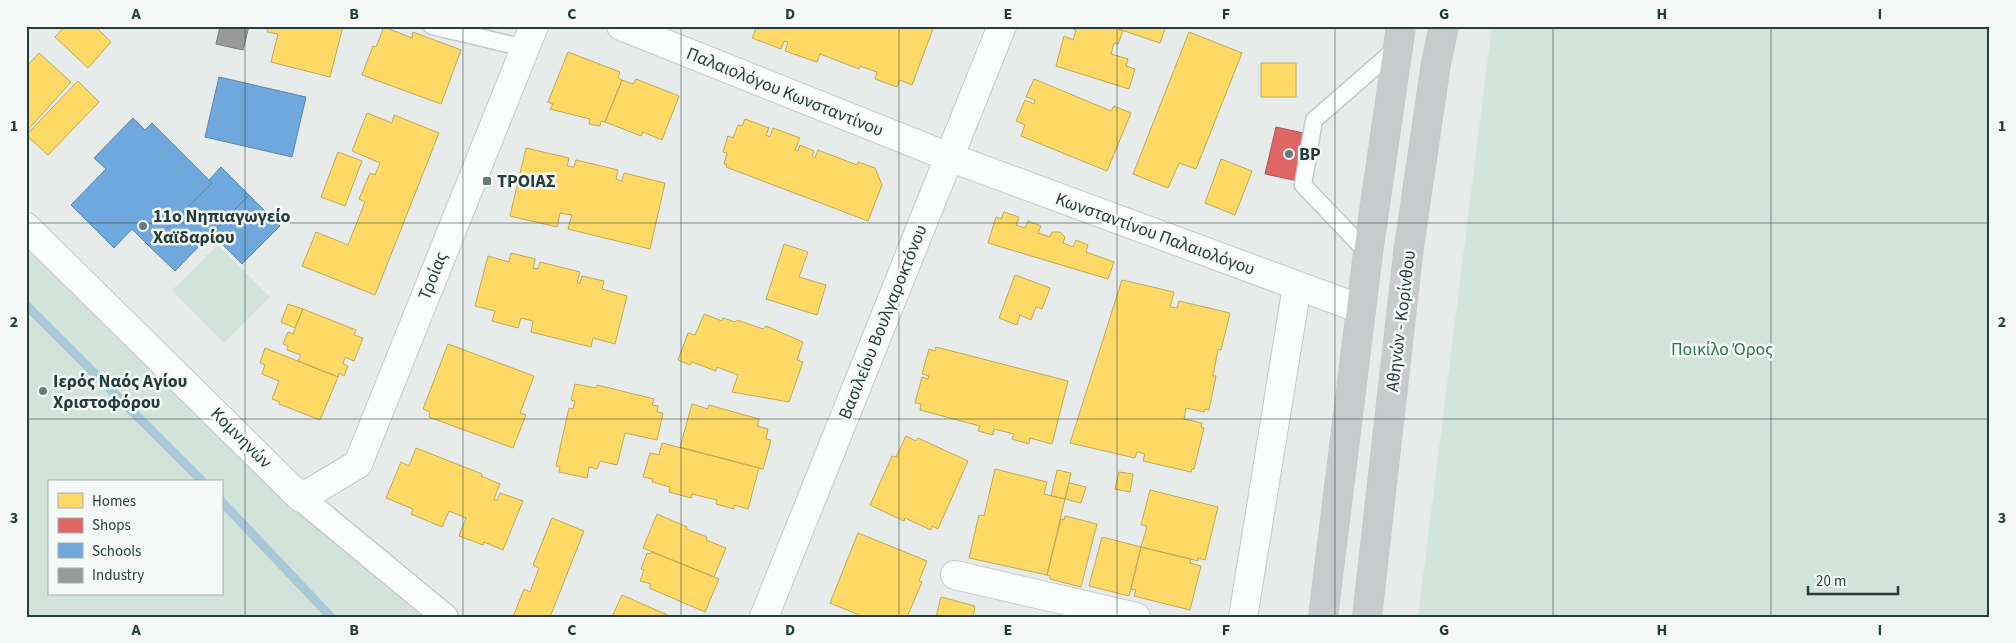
<svg xmlns="http://www.w3.org/2000/svg" width="2016" height="643" font-family="'Source Sans 3',sans-serif">
  <rect width="100%" height="100%" fill="#e7ebea"/>
  <path fill="#d1e3da" fill-rule="evenodd" d="M1492,26h498v591h-572z
    M218,245l52,52 -46,46 -52,-53z
    M26,247l282,274 114,96h-396zM49,482h172v112h-172z"/>
  <path fill="#ffd966" stroke="#beaa59" d="M65,26h30l16,16 -23,26 -33,-31z
    M269,26h74l-13,51 -59,-15 7,-28 -11,-2z
    M757,26h177l-22,59 -12,-5 -3,7 -22,-8 2,-7 -17,-6 -1,3 -39,-15 -3,8 -32,-11 3,-9 -4,-1 -3,8 -29,-11z
    M1074,26h36l13,5 -5,13 -4,-1 -3,11 17,5 -2,7 9,3 -6,20 -73,-23 8,-30 9,4 3,-10 -3,-1z
    M1110,26h56l-6,17z
    M384,27l28,11 1,-6 48,18 -20,54 -79,-29 11,-29 3,1z
    M1189,32l53,21 -46,116 -17,-6 -11,25 -35,-14z
    M568,52l52,20 -2,6 4,2 -17,42 -4,-1 -1,5 -11,-2 1,-5 -40,-10 3,-5 -5,-2z
    M39,53l32,29 -45,50v-65z
    M1261,63h35v34h-35z
    M636,79l43,17 -17,44 -19,-8 -2,4 -36,-14 17,-42 11,4z
    M1034,79l77,32 3,-5 17,7 -24,58 -86,-35 4,-11 -9,-4 9,-21 9,4 1,-4 -9,-3z
    M78,81l21,21 -51,53 -22,-20z
    M367,113l25,10 2,-8 45,18 -64,162 -73,-29 14,-34 32,13 17,-43 -6,-3 11,-26 5,2 5,-12 -28,-12z
    M745,119l24,9 -3,7 4,2 3,-9 27,10 -5,12 3,1 2,-6 14,6 -2,5 3,2 3,-8 39,15 1,-3 17,6 7,17 -14,36 -142,-54 1,-2 -3,-1 3,-11 -4,-1 5,-16 5,2 5,-13 4,1z
    M526,148l43,10 -2,8 7,1 2,-7 42,10 -2,9 6,2 2,-8 41,10 -15,66 -82,-20 4,-14 -12,-2 -3,14 -47,-11z
    M338,152l24,9 -17,45 -24,-9z
    M1221,159l31,12 -17,44 -30,-12z
    M1004,212l15,5 -3,8 9,3 3,-7 13,5 -3,7 12,4 2,-5h8l5,5 -2,6 10,4 3,-7 12,5 -2,7 28,10 -6,17 -120,-36 8,-26 5,2z
    M784,244l24,8 -9,25 27,8 -9,30 -51,-16z
    M511,253l24,6 -2,9 5,1 2,-7 40,10 -3,11h3l2,-7 22,5 -2,8 25,7 -12,48 -22,-6 -2,9 -60,-15 2,-11 -12,-3 -3,10 -26,-7 3,-10 -20,-5 13,-50 21,6z
    M1015,275l35,13 -8,21 -6,-2 -5,13 -11,-5 -3,10 -18,-7z
    M1122,280l52,12 -4,15 7,1 2,-7 51,12 -9,37 -3,-1 -5,27h3l-7,34 -4,-1 -1,3 -18,-4 -2,11 18,4 -1,4 3,1 -10,41h-2l-1,3 -48,-11 2,-7 -8,-2 -2,6 -65,-15z
    M288,304l15,5 -8,19 -14,-6z
    M303,309l53,21 -2,5 9,3 -9,23 -9,-4 -2,7 5,2 -4,10 -5,-3 -1,4 -40,-16 3,-6 -14,-5 1,-4 -5,-2 5,-12 5,2z
    M704,314l18,7 1,-3 12,4 2,-2 26,9 3,-3 37,16 -6,18 6,2 -14,40 -57,-10 6,-17 -21,-8 -1,4 -24,-9 -2,3 -12,-5 10,-27 7,2z
    M448,344l86,32 -14,37 6,2 -13,33 -84,-31 1,-5 -7,-3z
    M936,347l132,34 -16,63 -22,-6 -1,6 -17,-5 2,-5 -20,-5 -1,6 -15,-4 2,-5 -60,-16 1,-6 -6,-1 7,-26 6,2 1,-3 -7,-2 7,-25 6,2z
    M265,348l73,29 -18,43 -41,-16 1,-2 -8,-3 7,-18 -17,-7 3,-9 -5,-2z
    M575,384l21,4 1,-3 57,14 -2,6 6,1 -1,6 6,1 -6,27 -32,-7 -8,32 -17,-4 -3,8 -8,-2 -2,11 -28,-6 1,-5 -4,-1 13,-58 4,1 2,-8 -4,-1z
    M692,404l16,5 1,-4 50,14 -2,7 11,3 -2,10 5,1 -8,29 -83,-22z
    M906,436l10,5 2,-3 50,23 -30,68 -6,-3 -1,4 -26,-12 -1,3 -34,-16 22,-49 4,1z
    M662,443l97,25 -11,41 -14,-4v4l-18,-5 1,-4 -25,-6 -1,4 -22,-6 1,-5 -18,-5 1,-3 -10,-2 7,-24 9,2z
    M416,448l66,26 -1,2 19,8 -6,15 3,2 3,-8 23,8 -20,49 -19,-8 -1,3 -24,-9 7,-18 -17,-7 -7,16 -31,-13 2,-5 -27,-11 15,-36 8,4z
    M995,469l52,13 -3,12 21,5 -18,76 -78,-17 10,-43 5,1z
    M1057,470l14,3 -6,26 -14,-3z
    M1119,472l14,2 -3,18 -15,-3z
    M1069,483l17,4 -5,16 -16,-4z
    M1150,490l68,17 -13,53 -7,-2v3l-57,-14 6,-21 -6,-1z
    M657,514l30,13 -1,2 21,8 -1,3 20,8 -12,29 -71,-29z
    M1065,516l32,8 -16,63 -31,-8v-3l-3,-1 14,-56 3,1z
    M552,518l32,13 -34,86h-37l11,-28 6,3 9,-24 -6,-3z
    M858,533l69,28 -8,20 3,1 -15,35h-43l-34,-14z
    M1102,537l39,10 -12,49 -40,-10z
    M1141,547l50,12 -1,4 11,3 -11,44 -56,-14 2,-6 -5,-1z
    M652,552l67,27 -14,33 -56,-24 2,-4 -11,-3 4,-11 -3,-1 6,-16 4,1z
    M622,595l50,22h-60z
    M941,597l34,9 -2,11h-37z"/>
  <path fill="#e06666" stroke="#a85a59" d="M1276,127l32,7 -10,47 -33,-7z"/>
  <path fill="#6fa8dc" stroke="#5988ac" d="M219,77l87,20 -14,60 -87,-20z
    M133,118l12,12 7,-7 60,60 -63,63 -17,-17 -18,19 -43,-43 35,-36 -12,-11z
    M221,167l28,28 -74,76 -26,-25 63,-63 -3,-3z
    M249,195l31,31 -38,38 -30,-30z"/>
  <path fill="#999" stroke="#767e7d" d="M220,26h29l-6,24 -27,-6z"/>
  <g fill="none" stroke-linecap="round" stroke-linejoin="round">
    <path stroke="#aac9d7" stroke-width="9" d="M26,305l177,177
      M221,501l110,116"/>
    <g stroke="#c4c8c7" stroke-width="19">
      <path id="service" d="M432,26l93,22
        M1368,253l-65,-68 11,-65 84,-73"/>
    </g>
    <g stroke="#c4c8c7" stroke-width="28">
      <path id="pedestrian" d="M301,498l144,119"/>
    </g>
    <g stroke="#c4c8c7" stroke-width="30">
      <path id="minor" d="M621,26l328,131 412,152
        M26,227l275,271 57,-34 176,-438
        M955,575l181,42
        M1243,617l54,-331"/>
    </g>
    <g stroke="#c4c8c7" stroke-width="30">
      <path id="tertiary" d="M764,617l238,-591"/>
    </g>
    <g stroke="#c2cac9" stroke-width="30">
      <path id="trunk" d="M1323,617l45,-364 33,-227
        M1367,617l41,-363 28,-191 8,-37"/>
    </g>
    <use href="#service" stroke="#fbfcfc" stroke-width="16"/>
    <use href="#pedestrian" stroke="#fbfcfc" stroke-width="25"/>
    <use href="#minor" stroke="#fbfcfc" stroke-width="28"/>
    <use href="#tertiary" stroke="#fbfcfc" stroke-width="28"/>
    <use href="#trunk" stroke="#c6cccc" stroke-width="28"/>
  </g>
  <path fill="none" stroke="#253e3c" stroke-width="1" stroke-opacity="0.55" d="M245,26v591M463,26v591M681,26v591M899,26v591M1117,26v591M1335,26v591M1553,26v591M1771,26v591M26,223h1964M26,419h1964"/>
  <g fill="#697b79" stroke="#f5faf8" stroke-width="2">
    <circle cx="1289" cy="154" r="5"/>
    <rect x="482" y="176" width="10" height="10" rx="2.5"/>
    <circle cx="143" cy="226" r="5"/>
    <circle cx="43" cy="391" r="5"/>
  </g>
  <g text-anchor="middle" dominant-baseline="central" stroke-width="5" stroke-linejoin="round" paint-order="stroke">
    <g font-size="18" fill="#253e3c" stroke="#f5faf8">
      <text transform="translate(785 92) rotate(22)">Παλαιολόγου Κωνσταντίνου</text>
      <text transform="translate(1155 234) rotate(20)">Κωνσταντίνου Παλαιολόγου</text>
      <text transform="translate(433 276) rotate(-68)">Τροίας</text>
      <text transform="translate(1401 321) rotate(-83)">Αθηνών - Κορίνθου</text>
      <text transform="translate(883 322) rotate(-68)">Βασιλείου Βουλγαροκτόνου</text>
      <text transform="translate(241 438) rotate(45)">Κομνηνών</text>
    </g>
    <g font-size="18" font-weight="bold" fill="#253e3c" stroke="#f5faf8" text-anchor="start">
      <text x="1299" y="154">BP</text>
      <text x="497" y="181">ΤΡΟΙΑΣ</text>
      <text x="153" y="216">11ο Νηπιαγωγείο<tspan x="153" dy="21">Χαϊδαρίου</tspan></text>
      <text x="53" y="381">Ιερός Ναός Αγίου<tspan x="53" dy="21">Χριστοφόρου</tspan></text>
    </g>
    <g font-size="18" fill="#317356" stroke="#f5faf8">
      <text x="1722" y="349">Ποικίλο Όρος</text>
    </g>
  </g>
  <rect width="2016" height="643" fill="none" stroke="#f5faf8" stroke-width="55"/>
  <rect x="48" y="480" width="175" height="115" fill="#f5faf8" stroke="#a2afad"/>
  <rect x="58" y="493" width="25" height="15" fill="#ffd966" stroke="#a2afad"/>
  <text x="92" y="506" font-size="15" fill="#253e3c">Homes</text>
  <rect x="58" y="518" width="25" height="15" fill="#e06666" stroke="#a2afad"/>
  <text x="92" y="530" font-size="15" fill="#253e3c">Shops</text>
  <rect x="58" y="543" width="25" height="15" fill="#6fa8dc" stroke="#a2afad"/>
  <text x="92" y="556" font-size="15" fill="#253e3c">Schools</text>
  <rect x="58" y="568" width="25" height="15" fill="#999999" stroke="#a2afad"/>
  <text x="92" y="580" font-size="15" fill="#253e3c">Industry</text>
  <path d="M1808 586v8h90v-8" fill="none" stroke="#253e3c" stroke-width="2.5"/>
  <text x="1816" y="586" font-size="15" fill="#253e3c" stroke="#f5faf8" stroke-width="4" paint-order="stroke">20 m</text>
  <rect x="28" y="28" width="1960" height="588" fill="none" stroke="#253e3c" stroke-width="2"/>
  <g font-size="16" text-anchor="middle" font-weight="bold" fill="#253e3c">
    <text x="136" y="19">A</text>
    <text x="354" y="19">B</text>
    <text x="572" y="19">C</text>
    <text x="790" y="19">D</text>
    <text x="1008" y="19">E</text>
    <text x="1226" y="19">F</text>
    <text x="1444" y="19">G</text>
    <text x="1662" y="19">H</text>
    <text x="1880" y="19">I</text>
    <text x="14" y="131">1</text>
    <text x="2002" y="131">1</text>
    <text x="14" y="327">2</text>
    <text x="2002" y="327">2</text>
    <text x="14" y="523">3</text>
    <text x="2002" y="523">3</text>
    <text x="136" y="635">A</text>
    <text x="354" y="635">B</text>
    <text x="572" y="635">C</text>
    <text x="790" y="635">D</text>
    <text x="1008" y="635">E</text>
    <text x="1226" y="635">F</text>
    <text x="1444" y="635">G</text>
    <text x="1662" y="635">H</text>
    <text x="1880" y="635">I</text>
  </g>
</svg>
